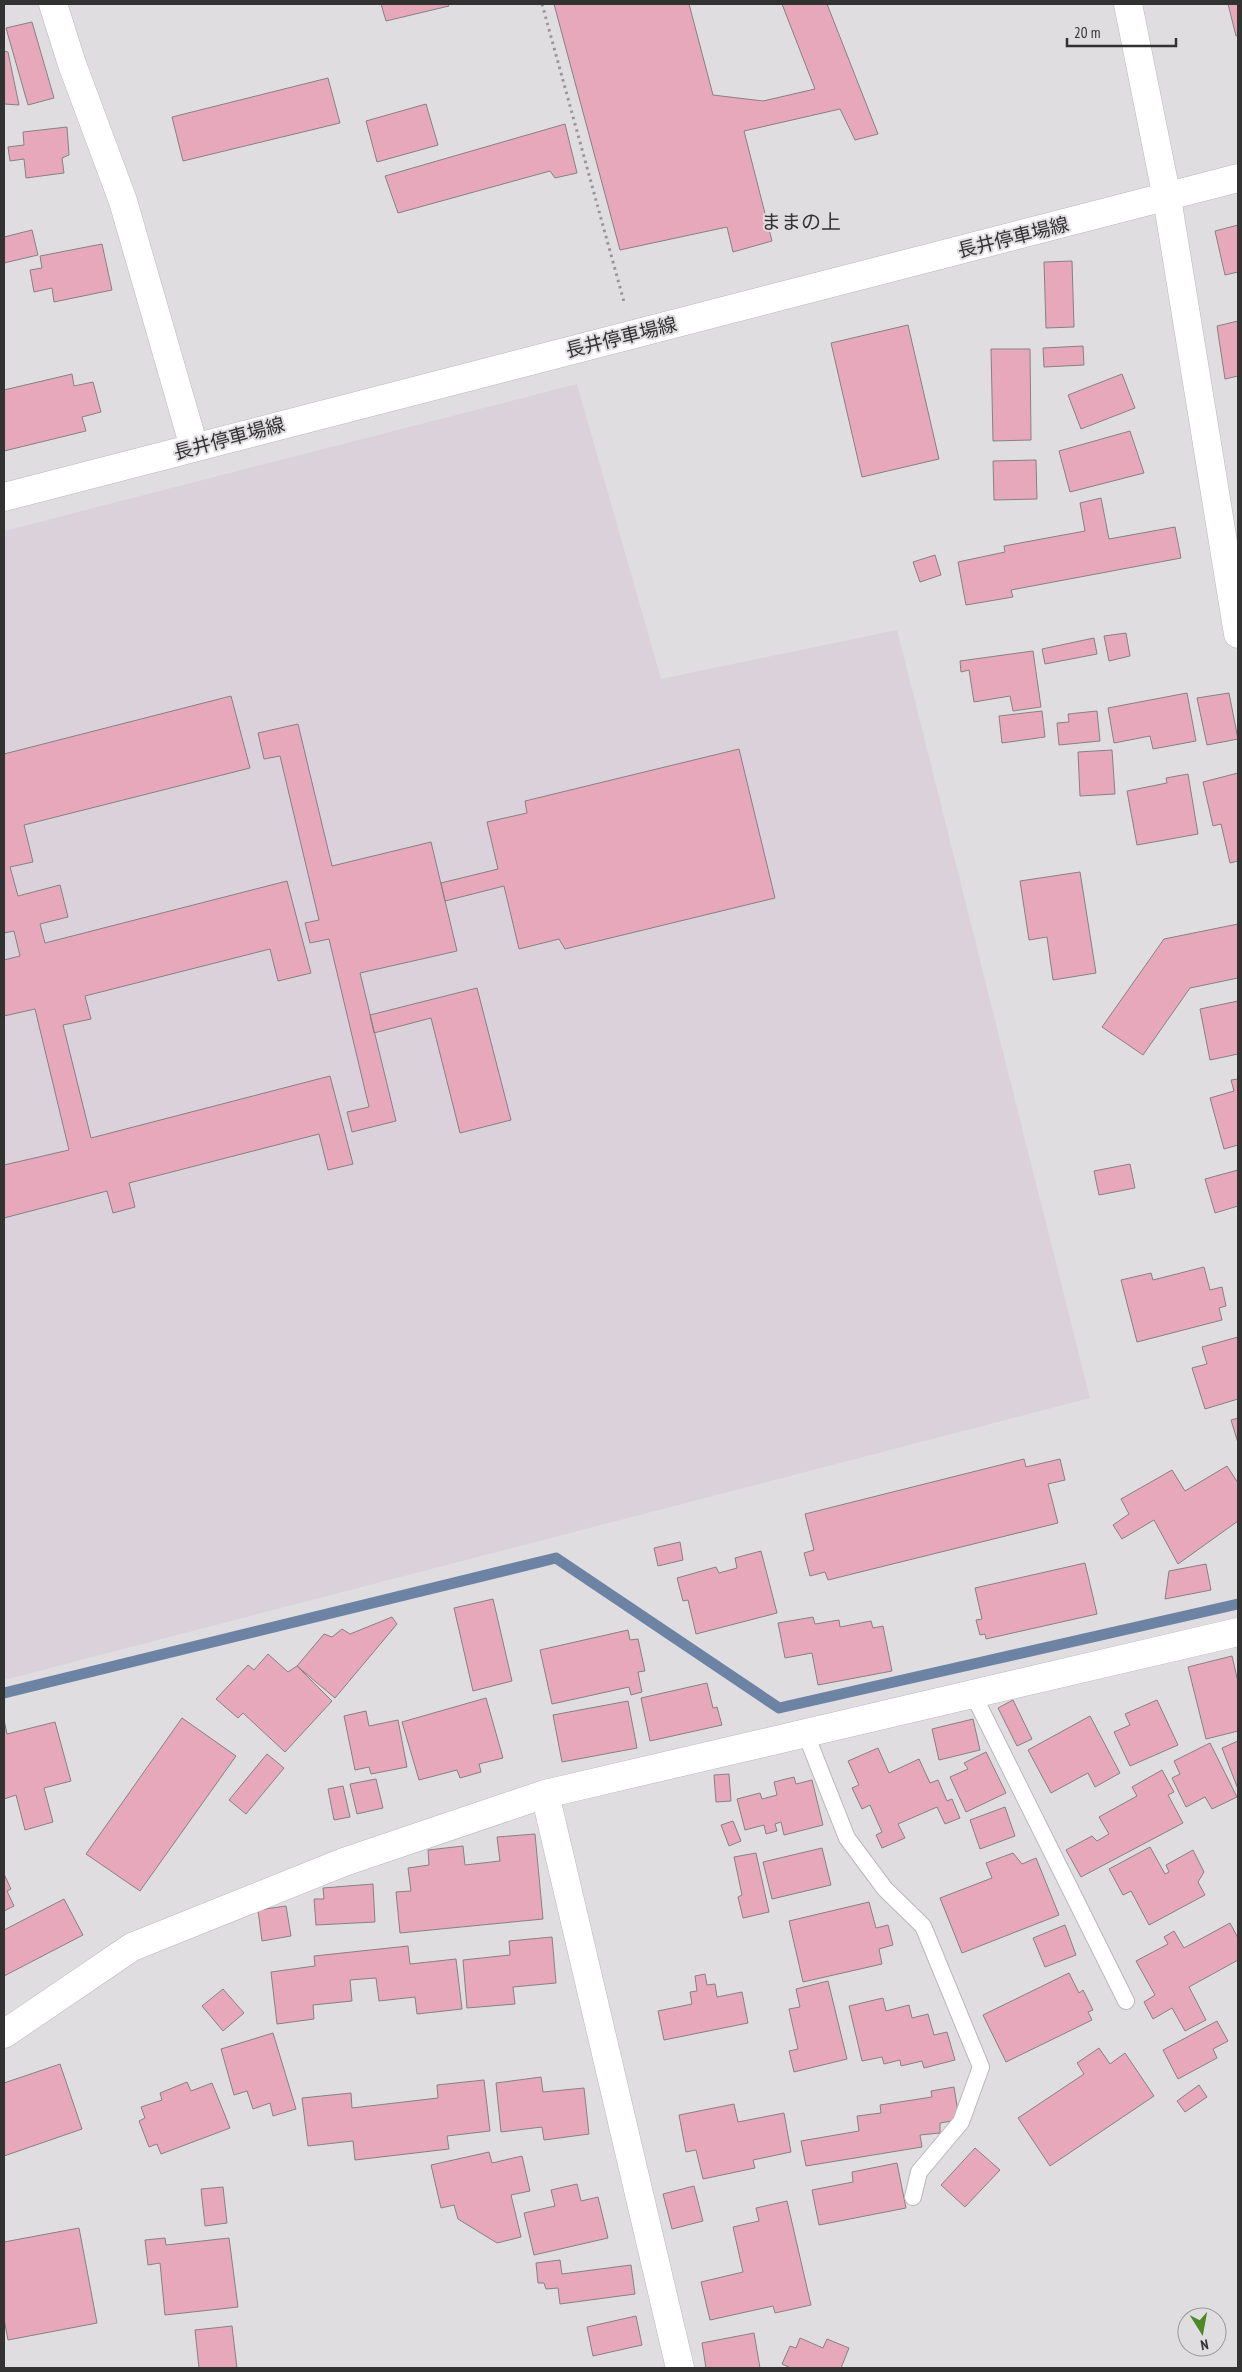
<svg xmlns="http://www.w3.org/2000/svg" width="1242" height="2372" font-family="'PT Sans Narrow','Noto Sans JP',sans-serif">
  <rect width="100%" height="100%" fill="#e0dde1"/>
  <path fill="#dad1da" d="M577,384l84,295 236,-49 193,768 -1086,282v-1149z"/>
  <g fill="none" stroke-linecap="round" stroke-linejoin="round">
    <path stroke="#6c83a4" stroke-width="11" d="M4,1693l552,-135 223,150 459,-104"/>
  </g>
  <path fill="#e7a8bb" stroke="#868182" d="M381,4h67l1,2 -63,15z
    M554,4h135l24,91 50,6 52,-12 -33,-85h45l51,130 -23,6 -15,-31 -96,22 28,110 -39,11 -6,-25 -107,23z
    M1228,4h10v31l-2,1z
    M32,22l22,76 -26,7 -22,-77z
    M4,51l4,1 11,53 -15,-1z
    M328,78l12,45 -157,38 -11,-44z
    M426,104l12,41 -61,17 -11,-41z
    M565,124l12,49 -22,5 -5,-7 -152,42 -13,-37z
    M67,127l2,28 -7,3 2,15 -38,5 -2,-19 -14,2 -2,-14 16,-2 -1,-13z
    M1238,225v47l-13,3 -10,-44z
    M32,230l6,25 -34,8v-26z
    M102,244l10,46 -58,12 -2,-14 -18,4 -4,-22 12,-2 -2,-12z
    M1072,261l2,66 -28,1 -2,-66z
    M1238,321v55l-13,3 -8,-53z
    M908,325l31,134 -77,18 -31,-134z
    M1083,346l1,19 -40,2 -1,-19z
    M991,349h39l1,91 -38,1z
    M72,374l2,12 19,-4 8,30 -19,5 4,14 -82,20v-61z
    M1122,374l13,34 -54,21 -13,-34z
    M1130,431l14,42 -74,19 -11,-41z
    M1036,460l1,39 -43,1 -1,-39z
    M1101,498l8,41 66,-12 6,31 -170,32 2,7 -47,8 -8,-43 47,-10 -1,-6 81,-15 -5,-28z
    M935,555l6,20 -21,7 -7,-20z
    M1126,633l4,23 -21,5 -5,-25z
    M1094,638l3,16 -52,10 -3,-15z
    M1033,651l8,56 -28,4 -3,-15 -36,6 -5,-32 -8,2 -1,-11z
    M1187,693l9,48 -43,8 -3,-13 -36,7 -6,-35z
    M1229,693l9,46 -31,6 -10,-47z
    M231,696l19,72 -226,57 9,37 -23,5 8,29 42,-11 8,32 -28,7 5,19 242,-62 24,92 -33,8 -8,-32 -185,47 6,23 -28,6 28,113 239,-62 23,88 -25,6 -9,-36 -190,49 6,24 -22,6 -6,-22 -103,27v-53l65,-15 -34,-141 -31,7v-56l16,-4 -6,-25 -10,2v-179z
    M1042,711l3,26 -43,6 -3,-27z
    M1097,711l3,30 -41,4 -2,-22 12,-1 -1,-8z
    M298,724l34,142 99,-24 26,109 -97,22 36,148 -44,11 -5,-20 22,-5 -40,-168 -19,4 -5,-20 14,-3 -39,-164 -16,3 -6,-26z
    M739,749l36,149 -210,51 -6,-10 -40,10 -15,-63 -59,15 -4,-18 57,-14 -11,-47 40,-9 -2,-12z
    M1112,750l3,44 -35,2 -2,-44z
    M1238,773v88l-8,2 -9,-39 -8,2 -10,-44z
    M1188,774l10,60 -61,11 -10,-54 40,-8 -1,-5z
    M1080,872l16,101 -43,7 -6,-43 -18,3 -9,-59z
    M1238,924v54l-48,10 -47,67 -41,-28 62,-88z
    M477,988l34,132 -51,13 -29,-115 -57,15 -4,-18z
    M1238,1001v53l-28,6 -10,-51z
    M1238,1079v66l-14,4 -14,-51 24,-7 -3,-11z
    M1130,1164l5,24 -36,7 -5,-24z
    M1238,1170v36l-23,7 -10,-34z
    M1204,1267l6,23 12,-3 4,19 -7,2 3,12 -85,22 -16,-62 30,-7 2,7z
    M1238,1337v62l-33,10 -13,-41 15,-4 -5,-17z
    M1238,1418v25l-7,-23z
    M1024,1459l2,8 34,-8 5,21 -17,4 10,39 -230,57 -3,-8 -15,4 -6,-23 10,-3 -9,-36z
    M1227,1466l11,17v38l-60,43 -24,-44 -32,19 -9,-14 16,-11 -8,-15 51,-29 13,21z
    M680,1542l3,18 -25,6 -4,-18z
    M761,1551l16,62 -81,21 -8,-34 -5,1 -6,-23 39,-11 3,6 18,-5 -2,-10z
    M1085,1563l12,51 -111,25 -1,-5 -5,1 -4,-15 6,-1 -7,-31z
    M1206,1564l5,26 -46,9 4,-28z
    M493,1599l19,82 -39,10 -19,-83z
    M392,1617l5,7 -62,74 -38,-32 27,-32 8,3 10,-8 8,5z
    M813,1617l2,7 24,-4 1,7 31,-6 2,7 10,-2 9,45 -74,14 -6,-32 -27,5 -7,-35z
    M628,1630l2,10 8,-1 7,32 -7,1 4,20 -11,3 -2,-8 -77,17 -12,-54z
    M268,1654l20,18 9,-6 35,35 -47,51 -42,-39 -5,5 -22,-19 32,-34 6,5z
    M1232,1656l6,26v49l-32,8 -18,-72z
    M707,1683l6,25 4,-1 5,18 -72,16 -9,-43z
    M486,1698l17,60 -24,6 2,8 -21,6 -3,-8 -38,10 -17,-58z
    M1013,1700l19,39 -15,7 -19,-38z
    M1157,1700l21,45 -48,21 -16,-34 16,-7 -5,-11z
    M628,1701l9,47 -75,14 -9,-47z
    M366,1711l3,15 29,-6 9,47 -36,7 -2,-7 -14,3 -11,-54z
    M1090,1716l30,57 -25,14 -7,-14 -37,20 -23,-43z
    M182,1718l54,38 -96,135 -54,-37z
    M973,1719l7,31 -41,10 -7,-31z
    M4,1720l3,14 48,-12 16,59 -27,7 9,34 -28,8 -9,-35 -12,4z
    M1238,1741v48l-16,-41z
    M1210,1743l27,54 -25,12 -7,-12 -19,10 -14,-29 8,-4 -6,-13z
    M878,1748l11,25 30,-14 11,24 8,-3 9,21 5,-2 8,19 -15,6 -8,-17 -39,17 7,14 -23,10 -6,-13 6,-3 -12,-27 -8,4 -10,-21 7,-3 -11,-24z
    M986,1752l20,41 -40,19 -16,-35 18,-8 -4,-6z
    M267,1754l17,14 -38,46 -17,-14z
    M1162,1770l12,22 -6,3 15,28 -102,54 -15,-27 26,-14 5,5 12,-7 -10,-17 38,-21 -5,-9z
    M729,1774l2,27 -15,1 -2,-27z
    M794,1777l2,7 16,-4 11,45 -39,10 -3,-13 -6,2 2,7 -11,3 -2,-9 -19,5 -8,-31 23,-6 2,6 15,-4 -3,-13z
    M376,1779l7,29 -26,6 -7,-30z
    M343,1786l7,31 -16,3 -6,-31z
    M1005,1807l10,29 -35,13 -10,-29z
    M733,1821l8,20 -12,5 -8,-21z
    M535,1834l8,85 -143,14 -4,-41 15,-1 -3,-23 21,-3 -1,-15 35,-4 2,19 35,-4 -3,-24z
    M1150,1847l15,27 4,-2 -3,-7 27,-15 11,22 -6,10 7,13 -56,30 -18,-34 -8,4 -14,-26z
    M822,1848l9,37 -59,14 -9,-37z
    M756,1853l13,59 -26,6 -5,-21 4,-2 -8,-38z
    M1013,1853l9,11 14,-6 23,57 -97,38 -22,-55 52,-20 -6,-15z
    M4,1874l7,15 -4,2 7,15 -10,5z
    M373,1884l2,38 -59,3 -2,-26h10l-1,-11z
    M64,1899l19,36 -79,41v-46z
    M869,1902l7,26 12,-3 5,20 -14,4 3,15 -79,18 -14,-61z
    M286,1906l5,30 -29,5 -4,-31z
    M1230,1923l8,15v22l-49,27 17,33 -21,11 -13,-23 -19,11 -9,-17 11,-7 -19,-34 32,-17 -4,-7 10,-6 10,17z
    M1065,1925l11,30 -31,12 -12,-29z
    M552,1937l4,46 -43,4 2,17 -48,4 -4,-48 47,-5 -1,-14z
    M408,1946l2,18 46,-5 6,50 -45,5 -2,-17 -36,4 -3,-23 -26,2 2,21 -39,4 1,14 -37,5 -6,-52 44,-6 -1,-10z
    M1069,1973l10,20 4,-3 10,20 -5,2 4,8 -86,42 -23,-47z
    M705,1974l2,11 8,-1 2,13 25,-5 6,31 -84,17 -6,-29 34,-7 -2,-12 7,-1 -2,-15z
    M828,1981l19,78 -53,13 -5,-21 9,-2 -9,-40 11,-2 -4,-18z
    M223,1989l21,24 -21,18 -21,-25z
    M883,1998l3,13 23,-6 3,13 16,-4 6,21 13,-3 8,28 -31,8 -2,-7 -21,5 -1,-6 -16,4 -2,-7 -20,4 -13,-55z
    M1217,2021l11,20 -15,8 4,9 -39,21 -15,-29z
    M273,2033l23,76 -23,7 -3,-13 -17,6 -6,-18 -13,4 -13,-46z
    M1099,2048l11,16 15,-11 29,43 -104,70 -32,-48 66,-44 -7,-11z
    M60,2064l22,65 -78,27v-73z
    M541,2077l2,15 41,-4 5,46 -45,6 -2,-13 -41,5 -5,-49z
    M484,2080l6,51 -43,5 2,13 -94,11 -2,-19 -45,5 -6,-48 49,-5 1,15 86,-10 -1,-13z
    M187,2082l4,9 21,-8 18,45 -69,26 -4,-10 -8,3 -10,-26 6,-3 -4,-11 21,-7 -2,-7z
    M1199,2085l8,12 -22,15 -8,-11z
    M954,2087l4,25 -6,9 -12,2v10l-20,2 2,12 -116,19 -5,-25 58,-10 -2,-15 24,-3 -1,-8 52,-8 -1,-6z
    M734,2104l4,18 46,-9 7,39 -38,8 2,8 -52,11 -7,-29 -10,2 -7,-37z
    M975,2148l25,22 -35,37 -24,-22z
    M489,2152l3,11 30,-7 8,35 -19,4 10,42 -24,6 -39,-24 -4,-14 -13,3 -10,-43z
    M897,2163l9,45 -87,17 -7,-35 41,-8 -1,-10z
    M577,2184l4,17 17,-4 10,41 -74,17 -10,-42 31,-7 -4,-16z
    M694,2186l9,35 -31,8 -9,-35z
    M223,2187l4,36 -22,3 -4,-37z
    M787,2201l24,104 -36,8 -2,-7 -63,14 -9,-38 42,-10 -10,-45 26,-6 -3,-13z
    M79,2228l18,95 -89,17 -4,-21v-77z
    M165,2238l1,7 63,-7 9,69 -73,8 -5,-52 -12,2 -3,-25z
    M560,2260l2,14 69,-9 4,29 -75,10 -2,-16 -12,1 -2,-6h-6l-2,-20z
    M636,2316l6,29 -49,11 -6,-29z
    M232,2326l5,42h-38l-4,-38z
    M754,2333l6,35h-54l-4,-25z
    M800,2338l23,10 4,-9 22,9 -8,20h-50l-9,-4 8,-18 6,2z"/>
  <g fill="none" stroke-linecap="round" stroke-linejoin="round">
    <g stroke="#bab6ba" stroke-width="18">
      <path id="service" d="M973,1694l153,307
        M805,1732l42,106 38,51 38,37 58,141 -20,55 -42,50 -6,25"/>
    </g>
    <g stroke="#bab6ba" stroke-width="29">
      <path id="minor" d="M53,4l19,60 51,137 71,246
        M1128,4l39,194 71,436
        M545,1794l135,574
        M4,2034l128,-87 212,-85 201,-68 693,-162"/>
    </g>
    <g stroke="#bab6ba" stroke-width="29">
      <path id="secondary" d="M4,497l1234,-319"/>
    </g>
    <path stroke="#979598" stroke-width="3" stroke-dasharray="2.5 4" stroke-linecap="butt" d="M542,4l82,298"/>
    <use href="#service" stroke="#fff" stroke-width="16"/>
    <use href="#minor" stroke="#fff" stroke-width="28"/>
    <use href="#secondary" stroke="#fff" stroke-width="28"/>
  </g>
  <g text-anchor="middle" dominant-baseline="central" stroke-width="4" stroke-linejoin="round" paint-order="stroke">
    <g font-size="19" fill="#333233" stroke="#e0dde1">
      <text transform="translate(1013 237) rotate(-14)">長井停車場線</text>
      <text transform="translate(621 337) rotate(-14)">長井停車場線</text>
      <text transform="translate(229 438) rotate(-15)">長井停車場線</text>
    </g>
    <g font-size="20" fill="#333233" stroke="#e0dde1">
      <text x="801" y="222">ままの上</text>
    </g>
  </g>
  <rect width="1242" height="2372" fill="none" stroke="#333233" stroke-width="10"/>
  <g transform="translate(1202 2332) rotate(169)"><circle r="24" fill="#e0dde1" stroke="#9b999b"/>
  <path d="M0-4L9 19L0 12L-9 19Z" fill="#4e8927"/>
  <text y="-8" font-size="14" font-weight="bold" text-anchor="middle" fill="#333233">N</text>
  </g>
  <path d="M1067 38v8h109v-8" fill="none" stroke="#333233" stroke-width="2.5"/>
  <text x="1074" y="38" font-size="15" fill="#333233" stroke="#e0dde1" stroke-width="4" paint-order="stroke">20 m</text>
</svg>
